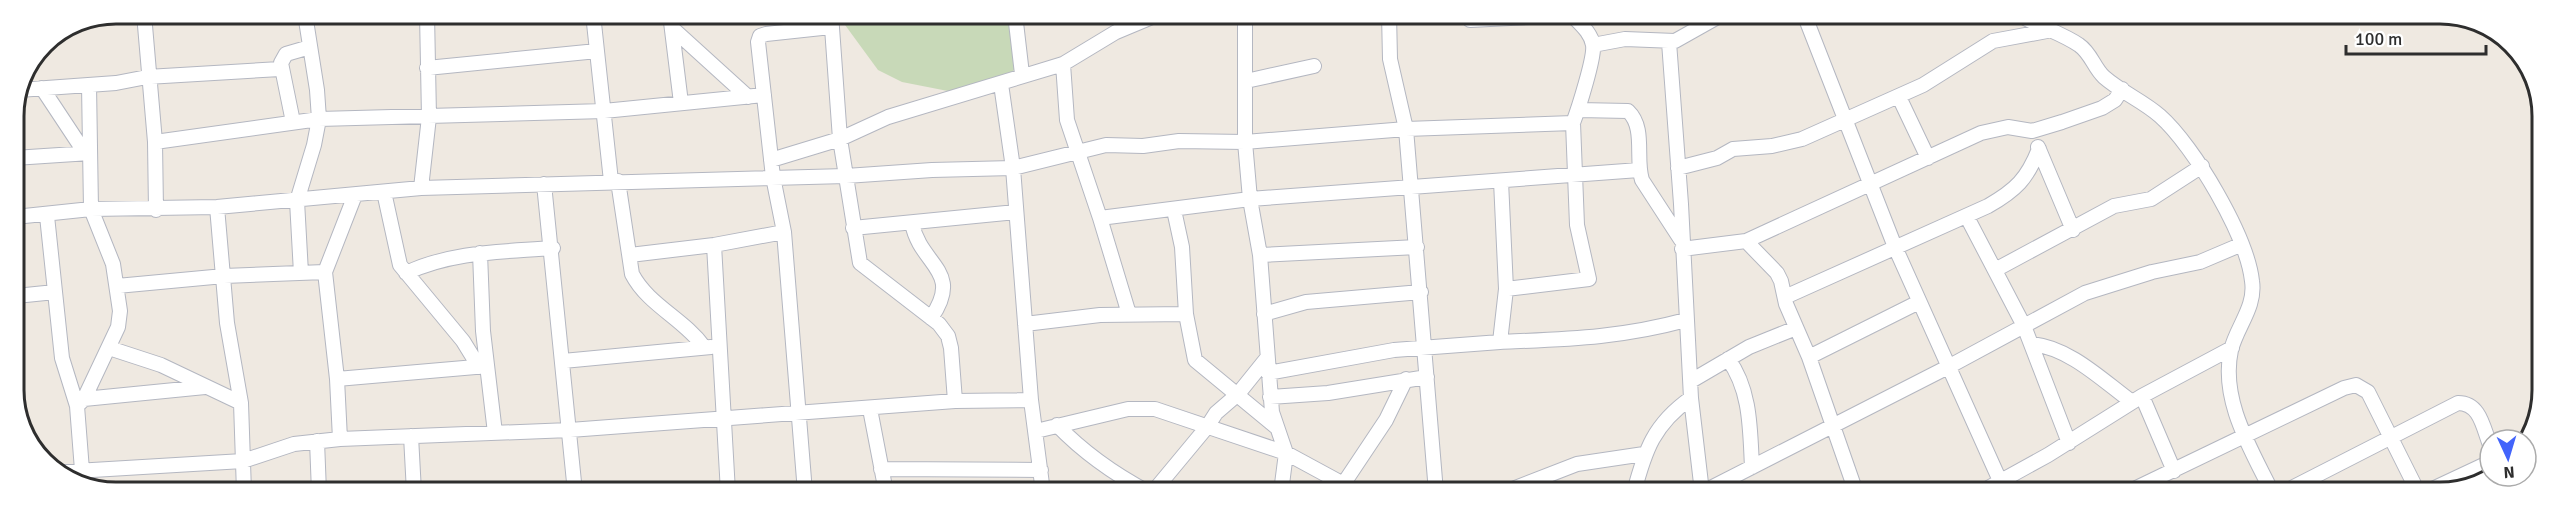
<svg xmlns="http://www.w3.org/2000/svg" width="2556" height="506" font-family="Signika,sans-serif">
  <rect width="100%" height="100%" fill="#efe9e1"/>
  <path fill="#c8d9b8" d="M837,14h174l4,54 -7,10 -55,14 -51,-10 -24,-12z"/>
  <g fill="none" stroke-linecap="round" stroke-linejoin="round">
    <g stroke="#b4b7c1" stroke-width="16">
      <path id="minor" d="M144,14l11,128 1,68
        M593,14l18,167
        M670,14l11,89
        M831,14l9,125 20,124 79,61 9,12 3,12 4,53
        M1015,14l7,60
        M1245,14v128l5,57 10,56 157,-8
        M1804,14l91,233 110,245
        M2018,14c19,12 44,19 61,31 12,8 15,23 25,32 17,15 39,24 56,39 34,30 87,120 92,165 4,26 -15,45 -21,69 -11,50 20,99 41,142
        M91,18l63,-4
        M1470,20l102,-5
        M672,28l76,69
        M1669,42l12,162 10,194 11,94
        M1593,45l32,-6 50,2 48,-27
        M1063,64l4,56 33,98 29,96
        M427,68l170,-17
        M1246,81l68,-15
        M1001,84l12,84 18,232 12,92
        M42,88l43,65
        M19,90l97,-7 31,-6 133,-8
        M1899,97l29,61
        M1579,110l49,1c18,17 7,47 14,69l39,60
        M293,122l-12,-59 5,-9 24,-7
        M155,142l164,-23 285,-8 160,-16
        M2038,147l35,83
        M14,158l76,-5
        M771,160l69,-21 48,-22 175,-53 53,-32 43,-18
        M1678,168l39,-10 16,-9 39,-3 30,-7 121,-54 70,-44 54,-10
        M618,181l14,93c16,31 52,45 72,73
        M544,184l31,308
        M421,188l8,-71 -2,-103
        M384,192l16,73 63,76 16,26
        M217,207l10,116 14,80 3,89
        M1174,210l8,37 4,67 9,46 80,66
        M47,216l15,142 15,48
        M15,217l76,-8 126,-2 204,-19 425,-12 86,-6 81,-2 93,-23 37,1 36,-5 66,1 161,-13 -16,-70 -1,-45
        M1967,217l57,109 45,117
        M1100,218l150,-19 389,-29
        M912,223c8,43 52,47 19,95
        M853,228l163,-16
        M1746,241l31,32 4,8 5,23 23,53 47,135
        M714,245l14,247
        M1682,249l64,-8 235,-108 27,-6 24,4 30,-9 40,-14 13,-8 7,-11
        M480,253l3,78 12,102
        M630,255l84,-10 70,-13
        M1260,255l12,157 14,41 -5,39
        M1995,270l119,-64 37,-7 51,-33
        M325,272l12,107 3,60
        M301,273l-4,-72 17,-56 5,-26 -2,-29 -12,-76
        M406,273c47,-22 97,-21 147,-25
        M117,286l107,-10 101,-4 30,-77
        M1506,289l83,-10 -12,-54 -4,-102
        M16,296l39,-4
        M1785,297l203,-91c28,-16 39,-27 51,-57
        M1264,314l42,-12 115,-10
        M1025,324l75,-9 86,-1
        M1500,342c68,-3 120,-4 186,-22
        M2032,344c38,4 70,36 100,58
        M109,348l52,17 80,38
        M1809,357l110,-55
        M1728,359c23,31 22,71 24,108
        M563,361l148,-14
        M1268,373l126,-23 106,-8 6,-53 -5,-108
        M337,379l150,-13
        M1691,381l58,-34 47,-19
        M2142,396l32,75
        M1270,397l58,-4 99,-16
        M84,399l121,-12
        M870,409l16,83
        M1057,425c27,28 57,49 91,67
        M1036,431l92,-22h27l131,44 72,39
        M411,436l3,56
        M317,441l2,51
        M881,469l160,1
        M59,472l184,-11 51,-17 46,-5 230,-9 385,-29 76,-1
        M83,483l-6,-77 7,-7 34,-72 2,-16 -7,-47 -22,-55 -2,-124
        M713,492l15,-1
        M805,492l-21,-260 -11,-55 -15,-135 2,-6 6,-2 65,-7
        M1153,492l54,-65 9,-14 22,-19 29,-36
        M1338,492l48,-72 20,-41
        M1436,492l-30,-363 167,-6c5,-13 22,-66 20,-78 -2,-13 -14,-22 -22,-31
        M1505,492l72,-28 67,-10
        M1634,492c11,-42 20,-68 57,-94
        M1703,492l245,-125 137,-74 67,-21 48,-10 40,-17
        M1839,492l14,-8
        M1981,492l67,-37 94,-59 90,-48
        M2128,492l216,-104 12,-3 12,7 50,100
        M2284,492l174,-89c22,0 25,24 32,42
        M2426,492l64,-30"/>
    </g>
    <use href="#minor" stroke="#fff" stroke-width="14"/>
  </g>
  <path d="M0 0H2556V506H0ZM116 24H2440A92 92 0 0 1 2532 116V390A92 92 0 0 1 2440 482H116A92 92 0 0 1 24 390V116A92 92 0 0 1 116 24Z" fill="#fff" fill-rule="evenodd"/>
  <path fill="none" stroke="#2e2e2e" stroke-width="3" d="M116 24H2440A92 92 0 0 1 2532 116V390A92 92 0 0 1 2440 482H116A92 92 0 0 1 24 390V116A92 92 0 0 1 116 24Z"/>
  <g transform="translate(2508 458) rotate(176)"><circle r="28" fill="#ffffff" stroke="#ababab" stroke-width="1.5"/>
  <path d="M0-4.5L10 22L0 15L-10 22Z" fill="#4264fb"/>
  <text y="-9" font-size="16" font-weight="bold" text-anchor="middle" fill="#2e2e2e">N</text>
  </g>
  <path d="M2346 45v9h140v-9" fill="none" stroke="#2e2e2e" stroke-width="3"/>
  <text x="2355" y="45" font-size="18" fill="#2e2e2e" stroke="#ffffff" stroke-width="4.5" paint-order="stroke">100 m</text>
</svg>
